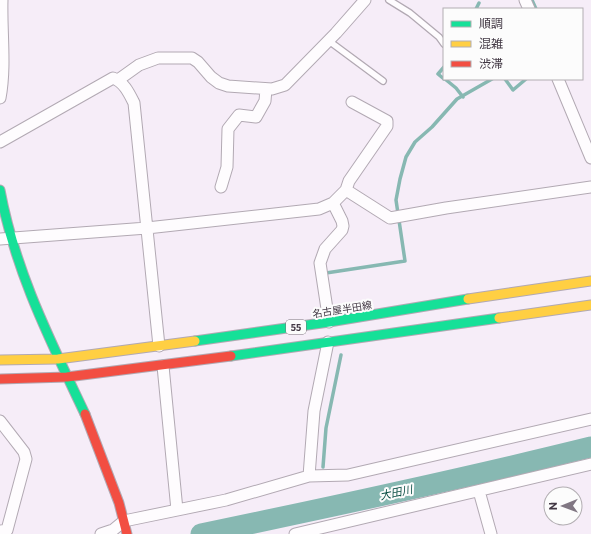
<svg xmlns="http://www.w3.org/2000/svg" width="591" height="534" font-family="Commissioner,'Noto Sans JP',sans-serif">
  <rect width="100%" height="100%" fill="#f6edf8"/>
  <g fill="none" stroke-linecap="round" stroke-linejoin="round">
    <path stroke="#87b8b2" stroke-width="3.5" d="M532,0l4,9
      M476,9l3,-6
      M444,67l-6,7 6,5
      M445,79l11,9 7,9
      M505,79l8,11 13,-11
      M326,273l79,-12 -9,-61 4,-21 6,-22 9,-15 17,-15 25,-28 35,-20
      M323,467l3,-39 15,-73"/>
    <path stroke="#87b8b2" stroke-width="21" d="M201,534c130,-27 261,-55 390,-87"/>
    <g stroke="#b2a9b3" stroke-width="8">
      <path id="lane" d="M389,0l21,13 29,24 5,7
        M329,41l54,40"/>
    </g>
    <g stroke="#b2a9b3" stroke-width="13">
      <path id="street" d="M525,0l4,9
        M558,79l33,79
        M118,80l21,-15 19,-7h34l6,4 13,15 8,6 9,3 44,3 13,-4 51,-52 29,-33
        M0,98c6,-32 1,-66 2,-98
        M0,142l113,-64c11,4 16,15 21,25l25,243
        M221,187l6,-20 1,-38 11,-14 17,2 9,-16 1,-12
        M346,190l3,-9 38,-55v-5l-35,-19
        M0,239l147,-11 172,-19 14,-6
        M329,322l-9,-59 5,-14 17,-19 1,-4 -1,-5 -9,-18 13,-13 44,28 56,-10 145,-21
        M163,366l14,144
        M0,421l24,31 2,7 -19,71 -7,1
        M309,476l5,-65 14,-69
        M479,491l12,43
        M101,534l12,-4 11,-9 102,-21 83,-24 39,-1 243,-56
        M295,534l296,-70"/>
    </g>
    <g stroke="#b2a9b3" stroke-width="11">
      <path id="fast" d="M0,190c15,81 50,150 85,224
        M195,341l134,-19 139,-23
        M231,356l268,-38"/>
    </g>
    <g stroke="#b2a9b3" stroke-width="11">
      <path id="slow" d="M468,299l123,-18
        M499,318l92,-13
        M0,360l58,-1 137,-18"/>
    </g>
    <g stroke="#b2a9b3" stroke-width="11">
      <path id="jam" d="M0,379l67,-2 164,-21
        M85,414l34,89 8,31"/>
    </g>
    <use href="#lane" stroke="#fefcfe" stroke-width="5.5"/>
    <use href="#street" stroke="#fefcfe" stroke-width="11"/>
    <use href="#fast" stroke="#16e098" stroke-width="9"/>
    <use href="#slow" stroke="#ffcf43" stroke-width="9"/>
    <use href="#jam" stroke="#f24e42" stroke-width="9"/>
  </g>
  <g text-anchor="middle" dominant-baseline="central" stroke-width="4" stroke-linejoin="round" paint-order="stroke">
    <rect fill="#fcfcfc" stroke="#7a737b" stroke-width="1" x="286" y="320" width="20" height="14" rx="3"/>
    <g font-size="9" font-weight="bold" fill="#423844">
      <text x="296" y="327">55</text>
    </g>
    <g font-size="10" fill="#423844" stroke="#fcfcfc">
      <text transform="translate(342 309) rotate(-9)">名古屋半田線</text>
    </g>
    <g font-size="11" font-style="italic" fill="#084d43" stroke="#fcfcfc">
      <text transform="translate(396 492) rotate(-12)">大田川</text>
    </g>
  </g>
  <rect x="443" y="8" width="140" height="72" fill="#fcfcfc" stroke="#b2aeb2"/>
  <rect x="451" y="21" width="20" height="6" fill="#16e098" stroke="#b2aeb2"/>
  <text x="479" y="28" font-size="12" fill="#423844">順調</text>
  <rect x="451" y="41" width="20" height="6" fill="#ffcf43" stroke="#b2aeb2"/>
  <text x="479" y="48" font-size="12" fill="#423844">混雑</text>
  <rect x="451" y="61" width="20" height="6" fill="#f24e42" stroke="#b2aeb2"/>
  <text x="479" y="68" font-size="12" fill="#423844">渋滞</text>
  <g transform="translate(563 506) rotate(269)"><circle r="19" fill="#fcfcfc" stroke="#b2aeb2"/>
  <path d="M0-3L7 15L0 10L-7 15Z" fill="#817783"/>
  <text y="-6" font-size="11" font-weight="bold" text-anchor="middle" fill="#423844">N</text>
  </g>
</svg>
